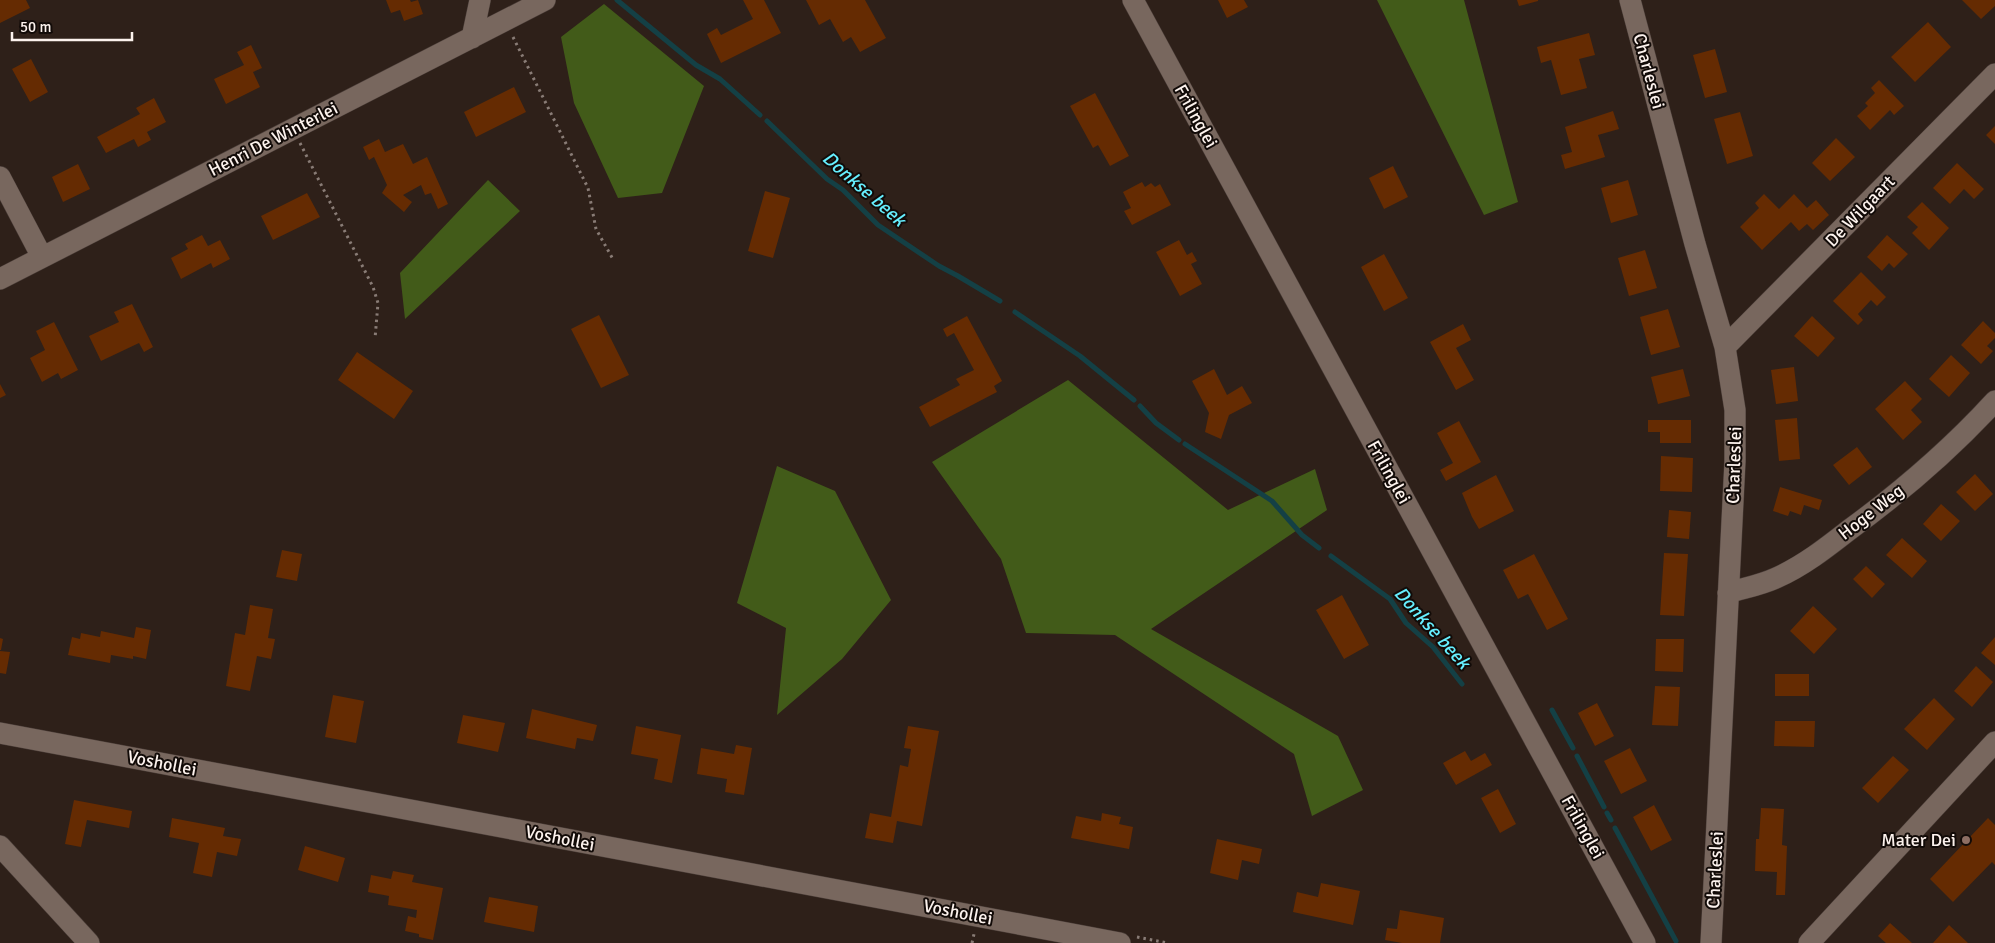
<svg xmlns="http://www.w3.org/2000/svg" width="1995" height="943" font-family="Signika,sans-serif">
  <rect width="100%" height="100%" fill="#2e2019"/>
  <path fill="#425b19" d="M1377,0h87l54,202 -34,13z
    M604,4l100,82 -42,107 -44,5 -44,-95 -13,-66z
    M488,180l32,31 -115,108 -5,-46z
    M1068,380l160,130 87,-41 12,41 -176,119 187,107 25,54 -51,26 -18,-62 -179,-119 -89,-2 -25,-74 -69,-97z
    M777,466l58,25 56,109 -49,59 -65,56 9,-87 -49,-25z"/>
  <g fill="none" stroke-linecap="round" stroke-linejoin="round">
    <path stroke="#144045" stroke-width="5" d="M617,0l79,65 24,14 40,36
      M767,121l60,58 16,11 35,35 61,41 19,10 42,25
      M1015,312l65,44 54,44
      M1140,406l16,17 23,17
      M1185,444l87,57 30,34 17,13
      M1331,556l59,43 16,24 27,24 29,37
      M1552,710l21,38
      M1577,756l27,51
      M1607,813l4,7
      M1615,828l61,113"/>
  </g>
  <path fill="#652b02" d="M0,0h26l4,8 -30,15z
    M386,0h24l1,2 7,-2 5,14 -19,7 -4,-11 -9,3z
    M743,0h21l17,33 -60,30 -14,-29 10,-6 4,7 32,-16z
    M806,0h59l21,38 -26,14 -9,-15 -8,5 -13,-23 -11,6z
    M1218,0h26l4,7 -21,11z
    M1517,0h21v1l-19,5z
    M1962,0h33v6l-14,13z
    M1928,22l23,25 -36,35 -24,-25z
    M1589,33l6,22 -16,4 8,29 -26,7 -10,-35 -10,3 -4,-16z
    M251,45l11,23 -9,4 7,15 -34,17 -12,-25 30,-14 -7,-13z
    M1715,49l12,43 -22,6 -12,-43z
    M31,59l17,33 -18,10 -18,-33z
    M1879,80l25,26 -10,9 -4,-5 -20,20 -13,-14 11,-10 -3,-3 10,-10 -4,-5z
    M514,87l12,25 -50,25 -12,-25z
    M1095,93l34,63 -19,10 -12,-21 -5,3 -23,-42z
    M154,98l12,24 -19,10 4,8 -13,7 -4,-8 -28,14 -9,-16 43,-23 -4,-6z
    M1613,111l6,18 -21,6 7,22 -40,12 -4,-14 11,-3 -7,-25z
    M1740,112l13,44 -26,8 -13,-45z
    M1995,126v18l-9,-9z
    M1836,138l19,19 -25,24 -18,-18z
    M379,139l6,13 18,-8 10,20 14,-7 21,47 -10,5 -7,-16 -6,2 -4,-10 -18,10 9,7 -8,10 -22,-19 5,-8 -13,-28 -5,3 -6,-13z
    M1957,163l27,26 -10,10 -10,-10 -14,15 -17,-16z
    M78,164l12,25 -27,13 -11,-25z
    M1393,166l15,31 -24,12 -15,-31z
    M1628,180l10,35 -27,8 -10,-35z
    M1142,182l3,5 6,-4 4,4 5,-3 11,21 -39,20 -8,-14 7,-3 -8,-16z
    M765,191l25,7 -17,60 -25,-7z
    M307,193l13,24 -47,23 -12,-24z
    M1764,194l15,15 15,-15 13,14 9,-8 13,15 -16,15 -6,-6 -8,7 -8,-9 -29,28 -22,-23 19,-19 -4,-5z
    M1922,202l27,26 -20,22 -17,-17 6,-6 -11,-10z
    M202,235l6,11 12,-6 10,19 -17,9 -2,-5 -30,16 -10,-21 17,-9 -3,-5z
    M1887,235l21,19 -14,14 -5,-5 -7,8 -15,-14z
    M1179,240l8,15 5,-3 5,9 -6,3 11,20 -22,12 -24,-44z
    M1645,250l12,38 -28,8 -11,-38z
    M1384,254l24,44 -24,13 -23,-44z
    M1861,272l25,25 -9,9 -6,-6 -13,14 5,6 -5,5 -25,-24z
    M132,304l21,43 -9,5 -5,-9 -38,18 -12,-25 30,-14 -5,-10z
    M1668,309l12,38 -29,8 -11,-38z
    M599,315l30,60 -28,13 -30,-59z
    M967,316l35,65 -8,5 3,6 -67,35 -11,-20 41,-22 -4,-6 18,-9 -20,-37 -7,4 -4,-8z
    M1812,316l23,22 -17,19 -24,-21z
    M1983,321l12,12v5l-8,8 6,5 -12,13 -20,-19z
    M54,322l24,48 -17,9 -3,-6 -16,9 -12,-24 15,-8 -9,-19z
    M1463,324l8,16 -15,8 18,32 -18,10 -26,-48z
    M357,352l56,39 -19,28 -56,-39z
    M1951,355l19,18 -21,24 -20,-18z
    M1794,367l4,34 -22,3 -5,-34z
    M1214,369l13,26 15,-9 10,17 -23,12 -8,24 -16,-7 4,-19 -17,-32z
    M1683,369l7,27 -32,8 -7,-27z
    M1905,381l17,18 -11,11 11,12 -19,18 -28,-31z
    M0,384l6,11 -6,3z
    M1797,418l3,41 -21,2 -4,-41z
    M1648,420h43v23h-31v-11h-12z
    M1459,421l22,41 -35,19 -6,-11 13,-7 -16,-30z
    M1857,447l15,20 -23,18 -16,-20z
    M1661,456l32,2 -1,34 -32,-1z
    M1975,474l18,20 -18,17 -19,-19z
    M1496,475l18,36 -35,18 -7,-12 -10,-24z
    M1780,487l42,13 -3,10 -15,-5 -3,10 -11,-4 -2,5 -15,-5z
    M1941,504l19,17 -19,20 -18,-17z
    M1669,510l22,2 -2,27 -22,-2z
    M1902,538l25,23 -15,17 -26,-23z
    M282,550l20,4 -5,27 -21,-4z
    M1664,553l24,1 -4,62 -24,-1z
    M1534,554l34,65 -21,11 -19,-36 -10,5 -15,-29z
    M1866,566l19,18 -13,14 -19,-19z
    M1342,595l27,50 -25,14 -28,-49z
    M250,605l23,4 -5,29 7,1 -4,20 -14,-3 -7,35 -24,-5 9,-53 10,2z
    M1813,606l24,23 -23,25 -24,-23z
    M136,627l15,3 -5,29 -13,-3v3l-22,-4 -1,8 -42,-8 4,-18 8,2 1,-6 19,4 1,-6 33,7z
    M1995,637v28l-14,-12z
    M0,638l3,1 -2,11h-1z
    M1656,639h28l-1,33 -28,-1z
    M0,651l10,1 -4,22 -6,-1z
    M1976,666l17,16 -21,25 -18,-16z
    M1775,674h34v22h-34z
    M1655,686l25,1 -2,39 -26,-1z
    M333,695l31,6 -8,42 -31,-6z
    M1934,698l21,21 -28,31 -23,-21z
    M1597,703l17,33 -19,10 -17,-33z
    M532,709l65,16 -4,16 -16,-3 -2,11 -49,-11z
    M463,715l42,8 -7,29 -41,-9z
    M1775,721h40l-1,26 -40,-1z
    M636,726l45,9 -9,48 -18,-4 4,-20 -27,-5z
    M908,726l31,5 -17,95 -25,-5 -4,22 -28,-5 5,-25 21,4 9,-52 8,2 3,-18 -7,-1z
    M736,745l16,3 -8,47 -19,-3 2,-13 -30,-5 4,-26 33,6z
    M1630,748l17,33 -26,13 -17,-33z
    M1465,751l6,10 14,-8 7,12 -36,20 -13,-22z
    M1893,756l16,14 -31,33 -16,-15z
    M1498,789l18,35 -16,9 -19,-35z
    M74,800l58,11 -3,17 -42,-8 -6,27 -16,-3z
    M1654,805l18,35 -21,11 -18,-34z
    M1761,808l23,1 -2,36 5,1 -2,49h-9l1,-23 -22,-1 1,-32h3z
    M1102,813l19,4 -2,7 14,3 -4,22 -58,-11 5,-22 25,5z
    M172,818l53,10 -2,8 18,3 -4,17 -20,-4 -5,25 -19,-4 6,-30 -30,-6z
    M1988,818l7,7v40l-3,-3 -39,40 -23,-23z
    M1217,839l45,10 -3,15 -17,-4 -4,20 -28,-7z
    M305,846l40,12 -7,24 -40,-12z
    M393,871l21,4 -2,7 31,6 -10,52 -14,-3v-3l-14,-3 3,-15 8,2 1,-8 -29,-5 1,-9 -21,-4 3,-17 20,4z
    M1321,883l39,8 -7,34 -60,-13 4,-20 21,5z
    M489,897l49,9 -4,26 -50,-10z
    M1400,910l44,8 -4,25h-38l-17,-3 2,-12 10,1z
    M1890,923l22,20h-26l-8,-7z
    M1949,925l19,18h-35z"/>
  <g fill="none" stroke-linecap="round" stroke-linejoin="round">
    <g stroke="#493c37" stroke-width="22">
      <path id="minor" d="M1133,0l512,943
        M1630,0l65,244 30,103 10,63v51l-24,482
        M472,38l8,-38
        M0,177l42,80
        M0,279l545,-279
        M1725,347l270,-273
        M1728,593c16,-5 33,-8 48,-15 27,-12 50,-30 73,-48 52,-38 102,-81 146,-129
        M0,733l1120,210
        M0,846l89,97
        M1809,943l186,-201"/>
    </g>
    <path stroke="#897c76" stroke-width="3" stroke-dasharray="2.5 4" stroke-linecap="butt" d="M513,37l75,151 8,41 18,32
      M300,143l73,144 5,16 -3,36
      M1137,937l31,6
      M972,943l2,-9"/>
    <use href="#minor" stroke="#78675e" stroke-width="21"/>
  </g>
  <circle fill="#8d6e63" stroke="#120b08" stroke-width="2" cx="1966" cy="840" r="5"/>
  <g text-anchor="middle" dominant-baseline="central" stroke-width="4" stroke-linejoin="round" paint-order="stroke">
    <g font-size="18" fill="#fcf2ed" stroke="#120b08">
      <text transform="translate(1649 71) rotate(75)">Charleslei</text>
      <text transform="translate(1196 116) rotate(61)">Frilinglei</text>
      <text transform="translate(273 139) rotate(-27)">Henri De Winterlei</text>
      <text transform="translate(1860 211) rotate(-46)">De Wilgaart</text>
      <text transform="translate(1734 465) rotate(-88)">Charleslei</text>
      <text transform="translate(1389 472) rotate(61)">Frilinglei</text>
      <text transform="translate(1871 512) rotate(-38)">Hoge Weg</text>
      <text transform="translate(162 763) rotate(11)">Voshollei</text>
      <text transform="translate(1583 827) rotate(61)">Frilinglei</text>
      <text transform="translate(560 838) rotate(11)">Voshollei</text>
      <text transform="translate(1715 870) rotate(-87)">Charleslei</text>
      <text transform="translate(958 912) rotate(11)">Voshollei</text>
    </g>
    <g font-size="18" fill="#fcf2ed" stroke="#120b08" text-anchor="end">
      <text x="1956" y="840">Mater Dei</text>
    </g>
    <g font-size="19" font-style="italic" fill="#66efff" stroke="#120b08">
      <text transform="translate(864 189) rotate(41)">Donkse beek</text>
      <text transform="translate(1432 628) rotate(48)">Donkse beek</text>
    </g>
  </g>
  <path d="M12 32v8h120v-8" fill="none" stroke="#fcf2ed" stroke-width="2.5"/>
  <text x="20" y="32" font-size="15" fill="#fcf2ed" stroke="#120b08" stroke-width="4" paint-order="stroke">50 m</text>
</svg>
